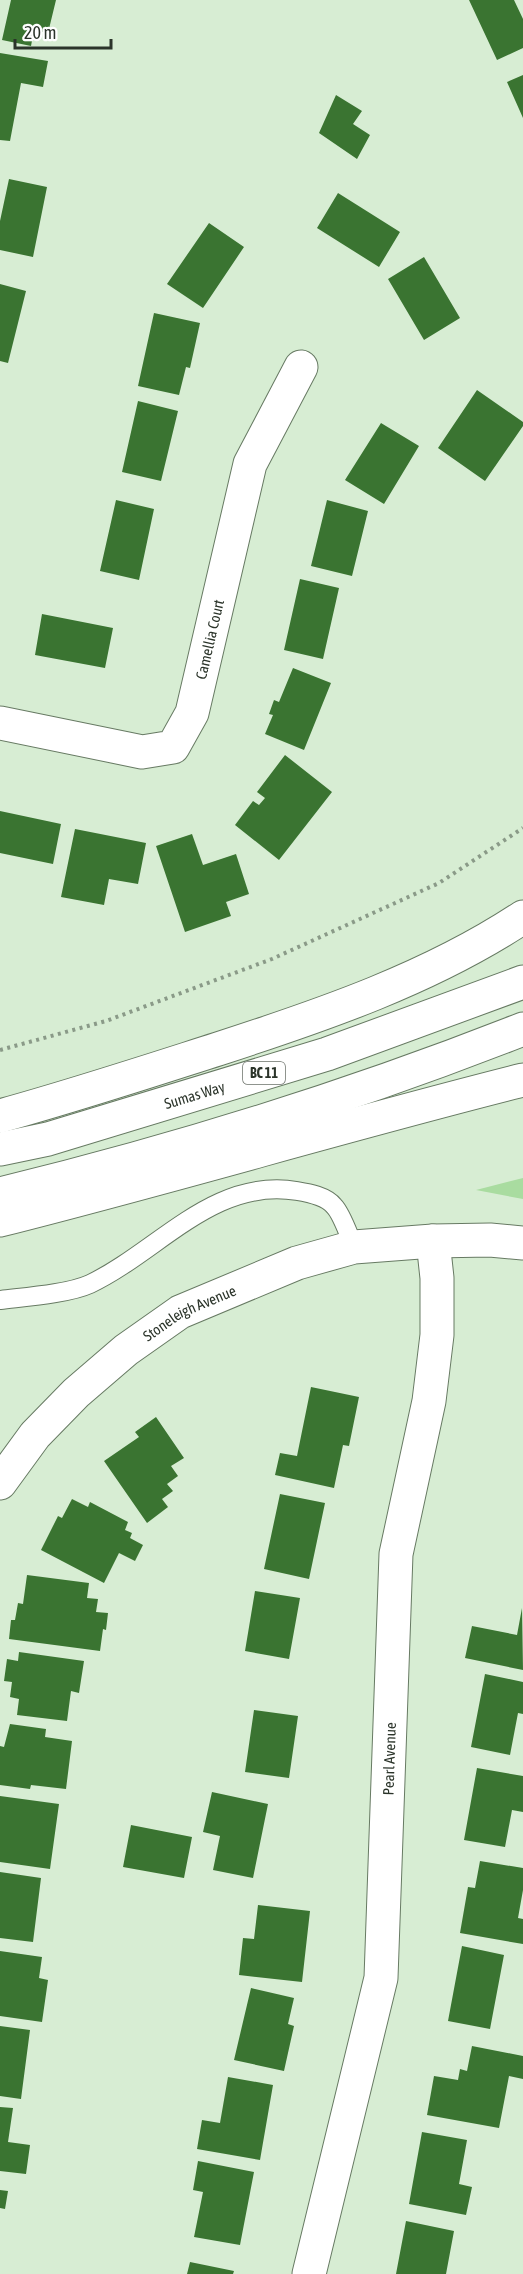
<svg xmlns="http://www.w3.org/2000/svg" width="523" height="2274" font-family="'Asap Condensed',sans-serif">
  <rect width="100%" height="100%" fill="#d7edd3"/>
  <path fill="#a9dca0" d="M523,1178v21l-47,-9z"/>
  <path fill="#3a7431" d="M11,0h45l-8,33 -14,-3 -3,16 -29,-6z
    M469,0h45l9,19v29l-26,12z
    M0,53l48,8 -5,26 -22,-4 -11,58 -10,-1z
    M523,75v43l-16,-36z
    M336,95l26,16 -9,13 17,11 -13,24 -38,-26z
    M9,179l38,8 -14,70 -33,-7v-29z
    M338,193l62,39 -21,35 -62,-39z
    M209,223l35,24 -41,61 -36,-24z
    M424,257l36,61 -36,22 -36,-61z
    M0,284l26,7 -18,72 -8,-2z
    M154,313l46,10 -10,45 -4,-1 -7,28 -41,-9z
    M477,390l46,32v4l-38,55 -47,-33z
    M138,401l40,10 -17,70 -39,-9z
    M381,423l38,23 -35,58 -39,-24z
    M116,500l38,9 -15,71 -39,-9z
    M327,500l41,11 -16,65 -41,-10z
    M300,579l39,9 -16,71 -39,-9z
    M42,614l71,14 -8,40 -70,-13z
    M293,668l38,15 -27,67 -39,-16 8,-19 -4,-1 5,-14 5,2z
    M285,755l47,37 -53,68 -44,-35 18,-24 6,4 6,-7 -8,-6z
    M0,811l61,13 -8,40 -53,-11z
    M75,829l71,14 -8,41 -29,-5 -5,26 -43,-8z
    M192,834l11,31 33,-11 13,40 -23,8 5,14 -46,16 -29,-86z
    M311,1387l48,10 -10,49 -6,-1 -9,43 -59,-13 5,-22 17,3z
    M156,1417l28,41 -13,8 7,10 -11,8 6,7 -11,8 6,8 -21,16 -43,-62 35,-24 -4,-5z
    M280,1494l45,9 -16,76 -45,-10z
    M72,1499l16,8 2,-5 38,20 -3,8 7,3 -2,5 13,7 -8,16 -16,-8 -15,30 -63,-33 17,-34 4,2z
    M27,1575l62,8 -2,15 11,1 -2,13 12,1 -2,17 -3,-1 -3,22 -91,-12 2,-19h4l3,-17 5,1z
    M255,1591l45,7 -11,61 -44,-8z
    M522,1608l1,62 -58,-12 7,-32 45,9z
    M19,1652l65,9 -5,32 -8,-2 -4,30 -50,-6 2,-16 -9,-2 2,-15 -8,-1 3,-22 11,2z
    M485,1674l38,8v32l-5,-1 -8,42 -39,-8z
    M254,1710l44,6 -9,62 -44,-6z
    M10,1724l36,5 -1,8 27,4 -6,48 -35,-4 -1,4 -30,-4v-39l4,1z
    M477,1768l46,8v36l-11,-2 -7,37 -41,-7z
    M212,1792l56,12 -15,74 -40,-8 7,-34 -17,-4z
    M0,1796l59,8 -9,65 -50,-7z
    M131,1825l61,12 -8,41 -61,-11z
    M480,1861l43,7v22l-5,28 5,1v25l-63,-11 8,-46 7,1z
    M0,1872l41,6 -8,64 -33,-4z
    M258,1905l52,6 -8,71 -63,-7 4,-37 11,1z
    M462,1946l42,9 -14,74 -42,-8z
    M0,1951l42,6 -3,21 9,2 -6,42 -42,-6z
    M251,1988l43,10 -6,26 6,2 -10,45 -50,-11z
    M0,2026l30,4 -9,69 -21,-3z
    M472,2046l51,10v23l-14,-3 -10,52 -72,-13 7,-39 24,4 2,-11 7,2z
    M228,2077l45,8 -13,75 -63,-11 5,-29 18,3z
    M0,2107l13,1 -5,34 22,3 -4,29 -26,-3z
    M422,2132l45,8 -8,44 13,3 -6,28 -57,-11z
    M198,2161l56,11 -14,73 -46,-8 9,-45 -10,-2z
    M0,2190l8,1 -3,18 -5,-1z
    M406,2221l48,10 -8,43h-50z
    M190,2262l44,9 -1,3h-46z"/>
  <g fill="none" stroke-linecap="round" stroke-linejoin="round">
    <g stroke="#677a63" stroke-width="20">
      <path id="lane" d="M0,1300c24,-3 68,-6 90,-16 69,-33 124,-107 207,-93 12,2 29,5 37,15 8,8 15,30 20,41"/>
    </g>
    <g stroke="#677a63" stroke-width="35">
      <g id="street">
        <path id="s1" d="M0,723l142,29 31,-5 19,-34 58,-249 51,-97"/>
        <path id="s2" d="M0,1483l35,-48 41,-42 50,-43 54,-38 117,-49 57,-16 79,-6 57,-1 33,3"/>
        <path id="s3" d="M309,2274l72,-296 15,-424 33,-153 8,-66v-57l-4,-37"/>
      </g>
    </g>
    <g stroke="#677a63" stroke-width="35">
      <g id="highway">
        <path d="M0,1116c73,-20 146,-44 218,-67 105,-34 213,-71 305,-132"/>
        <path id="s4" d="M0,1149l48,-10 279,-85 196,-72"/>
        <path d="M0,1194c177,-43 353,-98 523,-165"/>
        <path d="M0,1220c175,-44 348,-96 523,-140"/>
      </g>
    </g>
    <path stroke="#8a9a88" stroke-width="4" stroke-dasharray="3 4.5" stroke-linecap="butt" d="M0,1050l106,-29 166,-62 167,-76 84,-55"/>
    <use href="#lane" stroke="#fff" stroke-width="18"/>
    <use href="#street" stroke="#fff" stroke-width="33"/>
    <use href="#highway" stroke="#fff" stroke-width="33"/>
  </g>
  <g text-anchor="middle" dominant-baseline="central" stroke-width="6" stroke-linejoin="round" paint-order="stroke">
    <rect fill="#fff" stroke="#6b716a" stroke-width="1.5" x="243" y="1062" width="42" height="22" rx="4.5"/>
    <g font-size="14" font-weight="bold" fill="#2b342a">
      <text x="264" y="1073">BC 11</text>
    </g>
    <g font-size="15" fill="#2b342a" stroke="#fff">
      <text stroke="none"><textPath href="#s1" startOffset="291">Camellia Court</textPath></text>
      <text stroke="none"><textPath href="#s4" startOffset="202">Sumas Way</textPath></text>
      <text stroke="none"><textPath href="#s2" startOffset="258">Stoneleigh Avenue</textPath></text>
      <text stroke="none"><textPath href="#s3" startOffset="524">Pearl Avenue</textPath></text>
    </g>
  </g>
  <path d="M15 39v9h96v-9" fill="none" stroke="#2b342a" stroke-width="3"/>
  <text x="24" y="39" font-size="18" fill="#2b342a" stroke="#ffffff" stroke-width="4.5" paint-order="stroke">20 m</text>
</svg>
